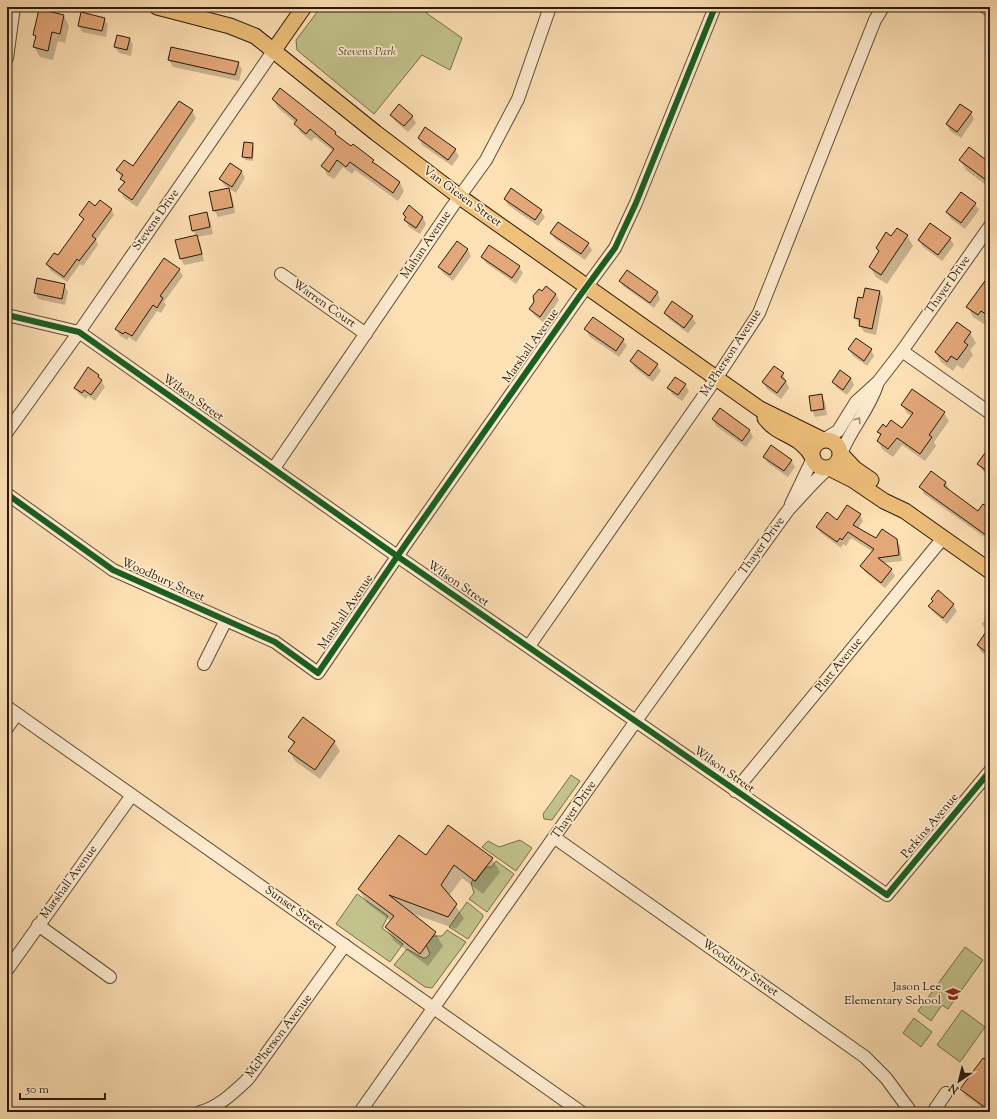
<svg xmlns="http://www.w3.org/2000/svg" width="997" height="1119" font-family="'Sorts Mill Goudy',serif">
  <rect width="100%" height="100%" fill="#fee0b5"/>
  <filter id="stains"><feTurbulence type="fractalNoise" baseFrequency=".005" numOctaves="4"/><feColorMatrix values="0 0 0 0 .2 0 0 0 0 .09 0 0 0 0 .02 0 0 0 .5 -.17"/></filter>
  <radialGradient id="worn" r=".72"><stop offset=".6" stop-color="#630" stop-opacity="0"/><stop offset="1" stop-color="#630" stop-opacity=".3"/></radialGradient>
  <path fill="#c2c28c" stroke="#766e4a" d="M321,7h97l44,31 -12,32 -28,-15 -48,59 -77,-64 -1,-10z
    M571,775l9,6 -28,39 -8,-1 -1,-5z
    M520,840l12,8 -16,23 -34,-24 6,-6 11,6z
    M496,861l18,13 -27,38 -18,-13 5,-6 -3,-10 2,-3 3,1 10,-14h6z
    M357,894l31,22 -6,12 21,16 -13,18 -54,-38z
    M467,902l16,13v2l-15,22 -19,-12z
    M447,930l19,12 -34,46 -7,-1 -31,-22 13,-16 16,9h3l4,-4 -4,-9 7,-9h9z
    M965,947l18,13 -35,49 -6,-4 -11,16 -13,-10z
    M962,1010l23,17 -25,35 -23,-17z
    M914,1018l18,14 -11,15 -18,-14z"/>
  <path fill="#0003" d="M249,7h29l-3,5z
    M40,10l24,6 5,10 -4,17 -7,-2 -5,19 -13,-3 -6,-10 2,-8 -2,-4z
    M104,19l4,6 -2,12 -24,-5 -3,-6z
    M130,39l3,6 -2,11 -12,-3 -4,-6z
    M172,48l66,15 4,6 -3,12 -66,-14 -4,-7z
    M273,99l62,34 3,5 35,23 3,5 24,17 4,8 -6,10 -43,-31 -3,4 -9,-7 -9,12 -7,-4 -4,-9 10,-15 -18,-14 -4,4 -11,-9 -4,-9 -18,-15z
    M960,105l11,8 3,6 -13,19 -11,-7 -3,-6z
    M192,111l4,7 -59,89 -13,-9 -4,-8 4,-6 -6,-14 16,-2z
    M391,115l21,1 4,7 -8,9 -13,-11z
    M426,129l29,21 4,6 -7,10 -30,-21 -3,-7z
    M245,144h7l2,3 -1,14 -8,-1 -1,-3z
    M960,160l30,4v24l-24,-18z
    M230,164l12,8 3,6 -9,15 -12,-8 -4,-6z
    M228,189l4,7 3,17 -17,4 -4,-7z
    M505,199l36,12 4,6 -7,9 -30,-21z
    M975,204l4,6 -14,19 -14,-10 -4,-7z
    M410,206l13,12 3,6 -6,10 -11,-7 -4,-7 -1,-6z
    M95,207l16,2 3,6 -18,25 2,5 -15,21 -3,-2 -13,18 -17,-12 -3,-6 11,-7 26,-36 -4,-6z
    M206,213l4,7 3,14 -16,3 3,5 4,19 -20,4 -3,-6 15,-23 -3,-6z
    M551,233l37,11 4,6 -7,10 -30,-21z
    M907,236l6,10 -26,38 -11,-7 -6,-10 9,-14 -2,-5 15,-11z
    M950,238l4,7 -12,16 -19,-14 -4,-7z
    M457,242l11,8 3,6 -18,25 -10,-8 -4,-6z
    M489,246l30,21 4,6 -7,11 -30,-21 -4,-6z
    M179,270l4,6 -19,26 2,3 -5,8 -4,-2 -21,31 -7,-5 -2,3 -7,-4 -4,-7z
    M990,278v45l-3,-3 -3,4 -11,-7 -5,-10z
    M620,281l37,11 3,7 -6,9 -30,-21z
    M64,285l4,7 -3,13 -27,-6 -3,-6z
    M542,292l14,2 3,6 -15,23 -10,-8 -4,-6z
    M880,292l3,6 -7,37 -12,-3 -9,-15 9,-18z
    M665,313l27,4 4,6 -8,10 -19,-14z
    M586,329l37,11 4,6 -8,11 -30,-21z
    M970,333l6,10 -6,7 3,5 -10,14 -6,-4 -4,6 -12,-9 -5,-9z
    M849,350h22l3,6 -7,10 -14,-10z
    M631,362l26,3 4,6 -8,11 -18,-14z
    M783,374l6,14 -8,11 -14,-10 -4,-7z
    M98,375l7,12 -10,14 -7,-5 -2,3 -7,-5 -4,-6z
    M676,378l9,7 4,6 -7,10 -10,-7 -3,-6z
    M851,378l3,7 -7,10 -10,-7 -4,-6z
    M821,395l4,7 2,13 -12,2 -3,-7z
    M902,405l42,8 5,8 -15,21 2,4 -11,15 -23,-16 -9,12 -11,-8 -4,-8 3,-5 -2,-4 7,-4 17,2 9,-14 -5,-3z
    M720,409l30,22 3,6 -7,10 -30,-21 -3,-7z
    M990,448v28l-8,-6 -3,-6z
    M764,457l27,3 4,7 -7,10 -20,-14z
    M931,473l15,10 3,6 -1,2 30,22 12,-3v31l-66,-47 -3,-7z
    M860,515l3,6 -5,8 18,11h20l4,6 2,15 -19,2 8,7 4,6 -10,12 -20,-16 -4,-6 12,-14 -22,-14 -5,8 -3,-2 -2,4 -20,-15 -4,-6z
    M7,528l4,8 -4,7z
    M938,592l15,13 4,6 -10,13 -14,-12 -4,-6z
    M990,612v46l-9,-6 -3,-6 9,-14 -5,-8z
    M289,737l45,4 6,10 -20,28 -25,-18 -6,-10 5,-6z
    M426,856l66,3 8,13 -17,22 -21,-16 -13,18 15,22 -8,11 -45,-16 24,20 8,13 -15,20 -34,-25 -8,-13 5,-7 -24,-18 -8,-13z
    M990,1064v48h-2l-23,-17 -3,-6z"/>
  <path fill="#e3a779" stroke="#2a1909" d="M39,9l25,6 -4,19 -8,-2 -4,19 -15,-4 3,-11 -3,-1z
    M81,12l24,6 -3,13 -24,-5z
    M117,35l13,3 -3,12 -13,-3z
    M171,47l68,15 -4,13 -67,-15z
    M280,88l56,44 -1,2 16,12 2,-2 21,16 -2,2 5,3 23,17 -7,11 -43,-31 -4,5 -9,-7 -8,12 -8,-6 13,-17 -24,-20 -4,5 -12,-10 3,-4 -25,-21z
    M179,101l14,9 -61,90 -14,-10 7,-8 -5,-3 3,-4 -7,-5 8,-10 9,6z
    M399,104l14,12 -9,10 -14,-11z
    M960,104l12,8 -15,20 -11,-8z
    M425,127l31,22 -8,11 -30,-22z
    M244,142l9,1 -1,15 -10,-1z
    M969,147l21,16v20l-31,-23z
    M230,163l12,8 -10,16 -13,-8z
    M229,188l4,19 -20,4 -4,-19z
    M511,188l31,22 -7,10 -31,-21z
    M961,192l15,11 -15,20 -15,-11z
    M100,200l12,9 -20,27 4,3 -17,22 -2,-2 -13,18 -18,-13 8,-11 4,2 26,-36 -5,-4 10,-14 6,5z
    M409,205l14,12 -7,11 -12,-8 2,-3 -3,-3z
    M207,212l3,15 -18,4 -3,-15z
    M558,222l31,21 -8,11 -31,-21z
    M930,223l21,15 -13,17 -20,-15z
    M897,228l11,7 -27,40 -12,-8 10,-16 -3,-3 10,-16 5,4z
    M197,235l5,19 -22,5 -5,-19z
    M457,241l11,8 -18,26 -12,-8z
    M489,245l31,21 -8,12 -31,-21z
    M164,258l16,11 -20,27 3,2 -6,10 -4,-3 -21,31 -7,-4 -2,2 -8,-5z
    M627,270l31,22 -8,11 -31,-22z
    M990,274v43l-9,-6 -3,4 -12,-8z
    M37,278l28,6 -3,15 -28,-6z
    M546,286l10,8 -16,23 -11,-8 5,-7 -1,-6 6,-7 3,2z
    M865,288l15,3 -8,38 -13,-3 1,-7 -6,-1 4,-21 5,1z
    M672,301l21,15 -9,12 -20,-15z
    M593,317l31,22 -8,12 -32,-22z
    M957,322l14,10 -7,10 4,3 -11,15 -6,-4 -4,6 -12,-10z
    M856,338l16,11 -8,12 -16,-12z
    M638,350l20,14 -9,12 -19,-15z
    M774,366l10,7 -3,4 5,4 -9,12 -15,-11z
    M88,367l11,8 -1,2 4,3 -11,15 -7,-5 -2,3 -8,-5z
    M840,370l11,8 -8,12 -11,-8z
    M675,377l11,7 -8,11 -11,-7z
    M912,389l33,23 -16,23 3,2 -12,17 -23,-16 -9,11 -11,-8 4,-7 -4,-2 6,-8 3,3 5,-7 11,8 11,-15 -12,-8z
    M822,394l2,15 -13,2 -2,-15z
    M720,408l30,22 -8,11 -30,-22z
    M771,445l21,15 -8,11 -21,-14z
    M990,446v27l-13,-9z
    M931,471l15,11 -2,4 34,25 5,-7 7,5v29l-71,-51z
    M847,505l14,9 -8,11 23,13 6,-9 15,10 2,16 -21,3 14,11 -11,14 -21,-17 14,-17 -26,-17 -6,8 -2,-2 -3,4 -21,-15 11,-15 10,8z
    M938,590l16,14 -11,14 -15,-12 5,-5 -2,-2z
    M990,626v29l-13,-10z
    M303,717l32,24 -20,29 -27,-19 7,-9 -7,-5z
    M448,825l45,33 -18,23 -21,-16 -13,20 16,19 -9,13 -59,-22 47,37 -16,22 -35,-27 9,-11 -36,-27 41,-54 27,20z
    M983,1058l7,4v49l-30,-22z"/>
  <g fill="none" stroke-linecap="round" stroke-linejoin="round">
    <g stroke="#5f4b34" stroke-width="14">
      <path id="minor" d="M985,7l5,3
        M7,58l7,-51
        M281,274l85,60
        M7,315l72,17 318,224 490,339 103,-124
        M902,351l88,62
        M7,432l72,-100 195,-282
        M823,440l15,-9 18,-29 22,-20 24,-31 88,-125
        M841,454c9,-24 28,-44 36,-69
        M274,468l178,-261 34,-47 32,-61 32,-92
        M7,494l106,76 162,72 43,31 87,-128 174,-248 36,-49 21,-45 79,-196
        M791,504l22,-46
        M529,646l188,-269 42,-64 116,-293 8,-13
        M204,664l22,-44
        M7,707l574,405
        M7,728l10,-14
        M735,791l208,-253
        M555,838l310,219 21,21 25,34
        M38,925l72,52
        M7,970l125,-175
        M200,1112c19,-5 34,-20 48,-33l97,-134
        M360,1112l283,-401 146,-202c14,-14 25,-29 40,-41
        M933,1112l13,-19"/>
    </g>
    <g stroke="#2a1909" stroke-width="17">
      <path id="major" d="M157,7l73,19 25,10 121,97 84,64 300,212 63,31
        M274,50l30,-43
        M765,418c14,19 36,16 48,40
        M812 454a14 14 0 1 1 28 0a14 14 0 1 1-28 0Z
        M841,454l14,15 16,11
        M829,468l24,12 31,21 21,10 85,60"/>
    </g>
    <use href="#minor" stroke="#feebcf" stroke-width="12"/>
    <use href="#major" stroke="#efc07a" stroke-width="15"/>
    <g stroke="#feebcf" stroke-width="8">
      <path id="cycleway" d="M7,315l72,17 318,224 490,339 103,-124
        M7,494l106,76 162,72 43,31 87,-128 174,-248 36,-49 21,-45 79,-196"/>
    </g>
    <use href="#cycleway" stroke="#1b5e20" stroke-width="6"/>
  </g>
  <defs><path id="oneway-chevron" d="M-2-3.5L2.5 0L-2 3.5" fill="none" stroke-width="1.6" stroke-linecap="round" stroke-linejoin="round"/></defs>
  <use stroke="#9f8c76" href="#oneway-chevron" transform="translate(858 420) rotate(-58)"/>
  <defs>
    <g id="school-bare" transform="scale(1.2)"><path d="M0-5L7-2L0 1L-7-2ZM-4 1L0 2.5L4 1V4Q0 6-4 4Z" fill="#8f2418" stroke="#feebcf" stroke-width="2.5" paint-order="stroke"/></g>
  </defs>
  <g fill-rule="evenodd">
    <use href="#school-bare" x="953" y="994"/>
  </g>
  <g text-anchor="middle" dominant-baseline="central" stroke-width="3.5" stroke-linejoin="round" paint-order="stroke">
    <g font-size="12" font-style="italic" fill="#584c30" stroke="#feebcf">
      <text x="367" y="52">Stevens Park</text>
    </g>
    <g font-size="12" fill="#2a1909" stroke="#feebcf">
      <text transform="translate(462 197) rotate(36)">Van Giesen Street</text>
      <text transform="translate(156 220) rotate(-55)">Stevens Drive</text>
      <text transform="translate(426 245) rotate(-56)">Mahan Avenue</text>
      <text transform="translate(948 285) rotate(-55)">Thayer Drive</text>
      <text transform="translate(324 304) rotate(35)">Warren Court</text>
      <text transform="translate(531 346) rotate(-55)">Marshall Avenue</text>
      <text transform="translate(731 353) rotate(-57)">McPherson Avenue</text>
      <text transform="translate(193 398) rotate(35)">Wilson Street</text>
      <text transform="translate(762 546) rotate(-54)">Thayer Drive</text>
      <text transform="translate(163 580) rotate(24)">Woodbury Street</text>
      <text transform="translate(458 584) rotate(34)">Wilson Street</text>
      <text transform="translate(346 612) rotate(-56)">Marshall Avenue</text>
      <text transform="translate(839 665) rotate(-51)">Platt Avenue</text>
      <text transform="translate(724 770) rotate(35)">Wilson Street</text>
      <text transform="translate(574 810) rotate(-55)">Thayer Drive</text>
      <text transform="translate(930 826) rotate(-50)">Perkins Avenue</text>
      <text transform="translate(69 882) rotate(-54)">Marshall Avenue</text>
      <text transform="translate(294 909) rotate(36)">Sunset Street</text>
      <text transform="translate(740 968) rotate(35)">Woodbury Street</text>
      <text transform="translate(279 1036) rotate(-53)">McPherson Avenue</text>
    </g>
    <g font-size="12" fill="#2a1909" stroke="#feebcf" text-anchor="end">
      <text x="941" y="987">Jason Lee<tspan x="941" dy="14">Elementary School</tspan></text>
    </g>
  </g>
  <rect width="997" height="1119" fill="none" stroke="#fee0b5" stroke-width="24"/>
  <rect x="8" y="8" width="981" height="1103" fill="none" stroke="#2a1909" stroke-width="2"/>
  <rect x="12" y="12" width="973" height="1095" fill="none" stroke="#2a1909"/>
  <g transform="translate(959 1081) rotate(215)" stroke="#feebcf" stroke-width="3" paint-order="stroke">
  <path d="M0-3L7 15L0 10L-7 15Z" fill="#2a1909"/>
  <text y="-6" font-size="11" font-weight="bold" text-anchor="middle" fill="#2a1909">N</text>
  </g>
  <path d="M20 1093v6h85v-6" fill="none" stroke="#2a1909" stroke-width="2"/>
  <text x="26" y="1093" font-size="12" fill="#2a1909" stroke="#feebcf" stroke-width="3" paint-order="stroke">50 m</text>
  <rect width="100%" height="100%" filter="url(#stains)"/>
  <rect width="100%" height="100%" fill="url(#worn)"/>
</svg>
